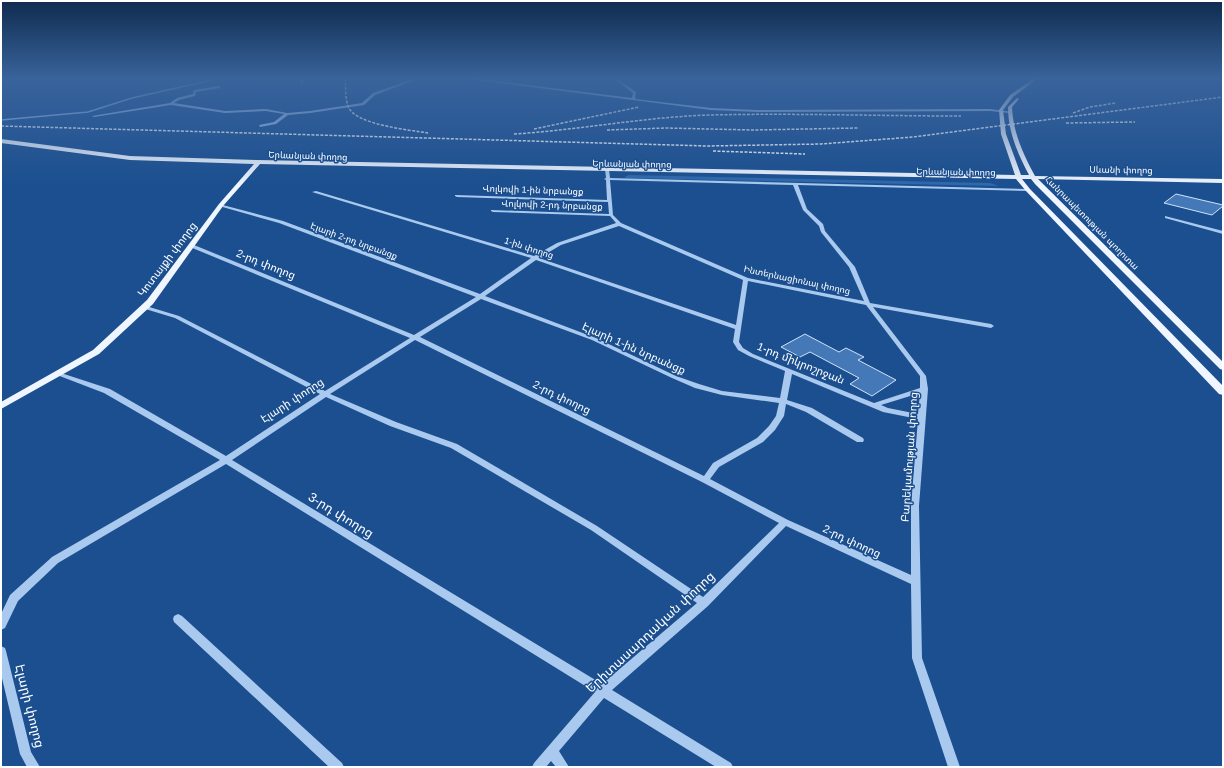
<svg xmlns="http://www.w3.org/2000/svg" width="1224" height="768" font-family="Helvetica,'Noto Sans Armenian',sans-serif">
  <rect width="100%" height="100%" fill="#1b4f8f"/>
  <path fill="#2e69ad" d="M629,175l361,8 9,3 -374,-8 1,-2z"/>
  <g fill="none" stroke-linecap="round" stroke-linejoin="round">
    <path stroke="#9cc4f0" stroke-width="1.5" d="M1,120l87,-8 44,-14 89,-20"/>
  </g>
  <path fill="#4478b7" stroke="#cfe3fa" d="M1176,194l47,11v1l-11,9 -48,-12z
    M805,334l34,18 7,-4 18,9 -6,3 38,20 -24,16 -22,-12 9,-6 -49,-26 -10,5 -19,-10z"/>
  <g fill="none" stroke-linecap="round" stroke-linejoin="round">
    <path fill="#a9c9ee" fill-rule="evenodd" d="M301,78h2v6l-2,-1z
      M416,78h5l-46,17 -11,10 -54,8 -22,2 -12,9 -16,3 -1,-2 15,-3 10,-8 -18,-3 -41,2 -54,-8 -77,12 -2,-1 78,-13 7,-5 16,-4 1,-4 25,-4 1,2 -24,4 -1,4 -16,4 -5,3 51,8 41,-2 21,4 23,-2 52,-8 11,-10z
      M472,78l160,20 1,-5 -20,-15h3l20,14 -1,7 76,9 46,2 233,-1 22,3 -2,1 -20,-2 -233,1 -46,-2 -249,-32z
      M607,168l2,1 1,9 418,11 2,1 -2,1 -230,-6 9,24 16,15 2,7 30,36 15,36 121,21 3,2 -3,2 -118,-21 53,69 2,13 -9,117 3,152 38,109h-12l-36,-109 -1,-74 -125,-58 -78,80 -96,84 119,73 2,4h-17l-112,-69 -45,53 10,16h-13l-5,-6 -5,6h-14l2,-4 61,-71 -369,-228 -168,99 -40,38 -13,27 -4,2v-16l9,-19 42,-38 168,-97 -116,-67 -47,-18 -1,-1 1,-1h4l49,16 116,67 94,-62 -145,-76 -33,-10v-2h4l33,10 146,75 85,-53 -220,-91v-2h4l220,90 62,-38 -197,-74 -60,-17v-2l64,17 197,73 51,-36 -219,-66 4,-1 218,65 23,-13 59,-20 -6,-7 -117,-4 -2,-1v-1l118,4 -1,-12 -151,-5 -2,-1v-1l152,5 -1,-20 -2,-1 2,-1 -1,-9zM610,180l183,5 10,25 16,16 2,6 28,35 15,34 -116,-23 -127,-55 -8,-8zM619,226l124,54 -7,45 -197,-67 22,-13zM536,260l199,69 -2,13 5,8 11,6 36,15 -5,27 -58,-7 -23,-7 -23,-8 -80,-38 -111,-42zM748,281l118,24 54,71v12l-46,15 -121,-49 -10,-6 -4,-6zM481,299l111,41 80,38 23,10 27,7 57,8 -3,13 -7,10 -12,12 -44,25 -9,13 -284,-139zM415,340l287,142 77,41 -76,74 -106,-71 -140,-82 -61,-22 -66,-28zM792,374l91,38 35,7 -7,87v69l-123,-55 -78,-41 9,-12 44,-25 12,-12 9,-14 2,-12 20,8 51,30h6l1,-2 -1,-2 -51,-30 -25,-8zM920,393l-2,21 -30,-6 -7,-3zM326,397l64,29 61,22 140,82 106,73 -95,81 -370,-224z
      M1165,216l58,15v3l-58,-16z
      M178,614l4,2 160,147 2,4h-15l-155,-145 -1,-3 1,-3z
      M1,646l4,2 1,3 25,101 9,15h-13l-7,-13 -19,-80z"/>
    <path fill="#f0f6ff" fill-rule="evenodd" d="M1034,78h5l-26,19 -10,13 3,24 15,41h8c-11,-21 -21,-43 -21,-68l9,-9 2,1 -7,8c1,25 11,47 23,69l188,3v4l-185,-4 185,183v8l-3,-1 -185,-185 -4,-5h-9l8,10 193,197v9l-4,-1 -193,-203 -10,-12 -756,-15 -37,42 -70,98 -54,50 -98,55v-7l92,-52 54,-50 72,-96 35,-40 -124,-4 -129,-17v-4l129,17 128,4 757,15 -14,-41 -2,-24 11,-15z"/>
    <path stroke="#fff" stroke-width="1.5" stroke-dasharray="3 1.5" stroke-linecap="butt" d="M345,78c1,9 0,20 3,28 6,19 63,24 80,27
      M1073,113l17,-6 26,-4
      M1066,123l69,-1
      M1,126l706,20 114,-2 92,-7 310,-40
      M534,129l105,-22
      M607,130l59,-2 87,2 106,-2
      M514,134c65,-4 130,-17 196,-19 83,-2 167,1 251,1
      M713,151l92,3"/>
  </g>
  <linearGradient id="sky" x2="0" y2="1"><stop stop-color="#0f2b4f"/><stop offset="0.42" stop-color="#39639b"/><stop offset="1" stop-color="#39639b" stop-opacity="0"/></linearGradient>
  <rect width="1224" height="186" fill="url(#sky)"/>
  <g text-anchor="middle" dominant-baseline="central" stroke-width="3" stroke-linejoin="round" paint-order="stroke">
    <g font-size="9" fill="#fff" stroke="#1b4f8f">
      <text transform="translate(308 156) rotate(2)">Երևանյան փողոց</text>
      <text transform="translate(632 164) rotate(1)">Երևանյան փողոց</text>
      <text transform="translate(1121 170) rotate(1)">Սևանի փողոց</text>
      <text transform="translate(956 172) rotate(1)">Երևանյան փողոց</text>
      <text transform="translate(533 190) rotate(2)">Վոլկովի 1-ին նրբանցք</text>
      <text transform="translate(552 205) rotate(2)">Վոլկովի 2-րդ նրբանցք</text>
      <text transform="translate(1092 223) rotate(45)">Հանրապետության պողոտա</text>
      <text transform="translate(354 241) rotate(20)">Էլարի 2-րդ նրբանցք</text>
      <text transform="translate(529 248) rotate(18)">1-ին փողոց</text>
      <text transform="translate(797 280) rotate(12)">Ինտերնացիոնալ փողոց</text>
    </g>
    <g font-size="11" fill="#fff" stroke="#1b4f8f">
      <text transform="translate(167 259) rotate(-53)">Կոտայքի փողոց</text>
      <text transform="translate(266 264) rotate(22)">2-րդ փողոց</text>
      <text transform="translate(634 348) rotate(24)">Էլարի 1-ին նրբանցք</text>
      <text transform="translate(801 363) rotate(22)">1-րդ միկրոշրջան</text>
      <text transform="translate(562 397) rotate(26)">2-րդ փողոց</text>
      <text transform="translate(292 400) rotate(-33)">Էլարի փողոց</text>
      <text transform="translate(909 457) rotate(-86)">Բարեկամության փողոց</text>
      <text transform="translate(852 541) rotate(25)">2-րդ փողոց</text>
    </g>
    <g font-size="13" fill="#fff" stroke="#1b4f8f">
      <text transform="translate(341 515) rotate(32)">3-րդ փողոց</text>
      <text transform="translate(650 632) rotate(-43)">Երիտասարդական փողոց</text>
      <text transform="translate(30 706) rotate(76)">Էլարի փողոց</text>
    </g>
  </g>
  <rect width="1224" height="768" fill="none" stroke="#ffffff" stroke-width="4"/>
</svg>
